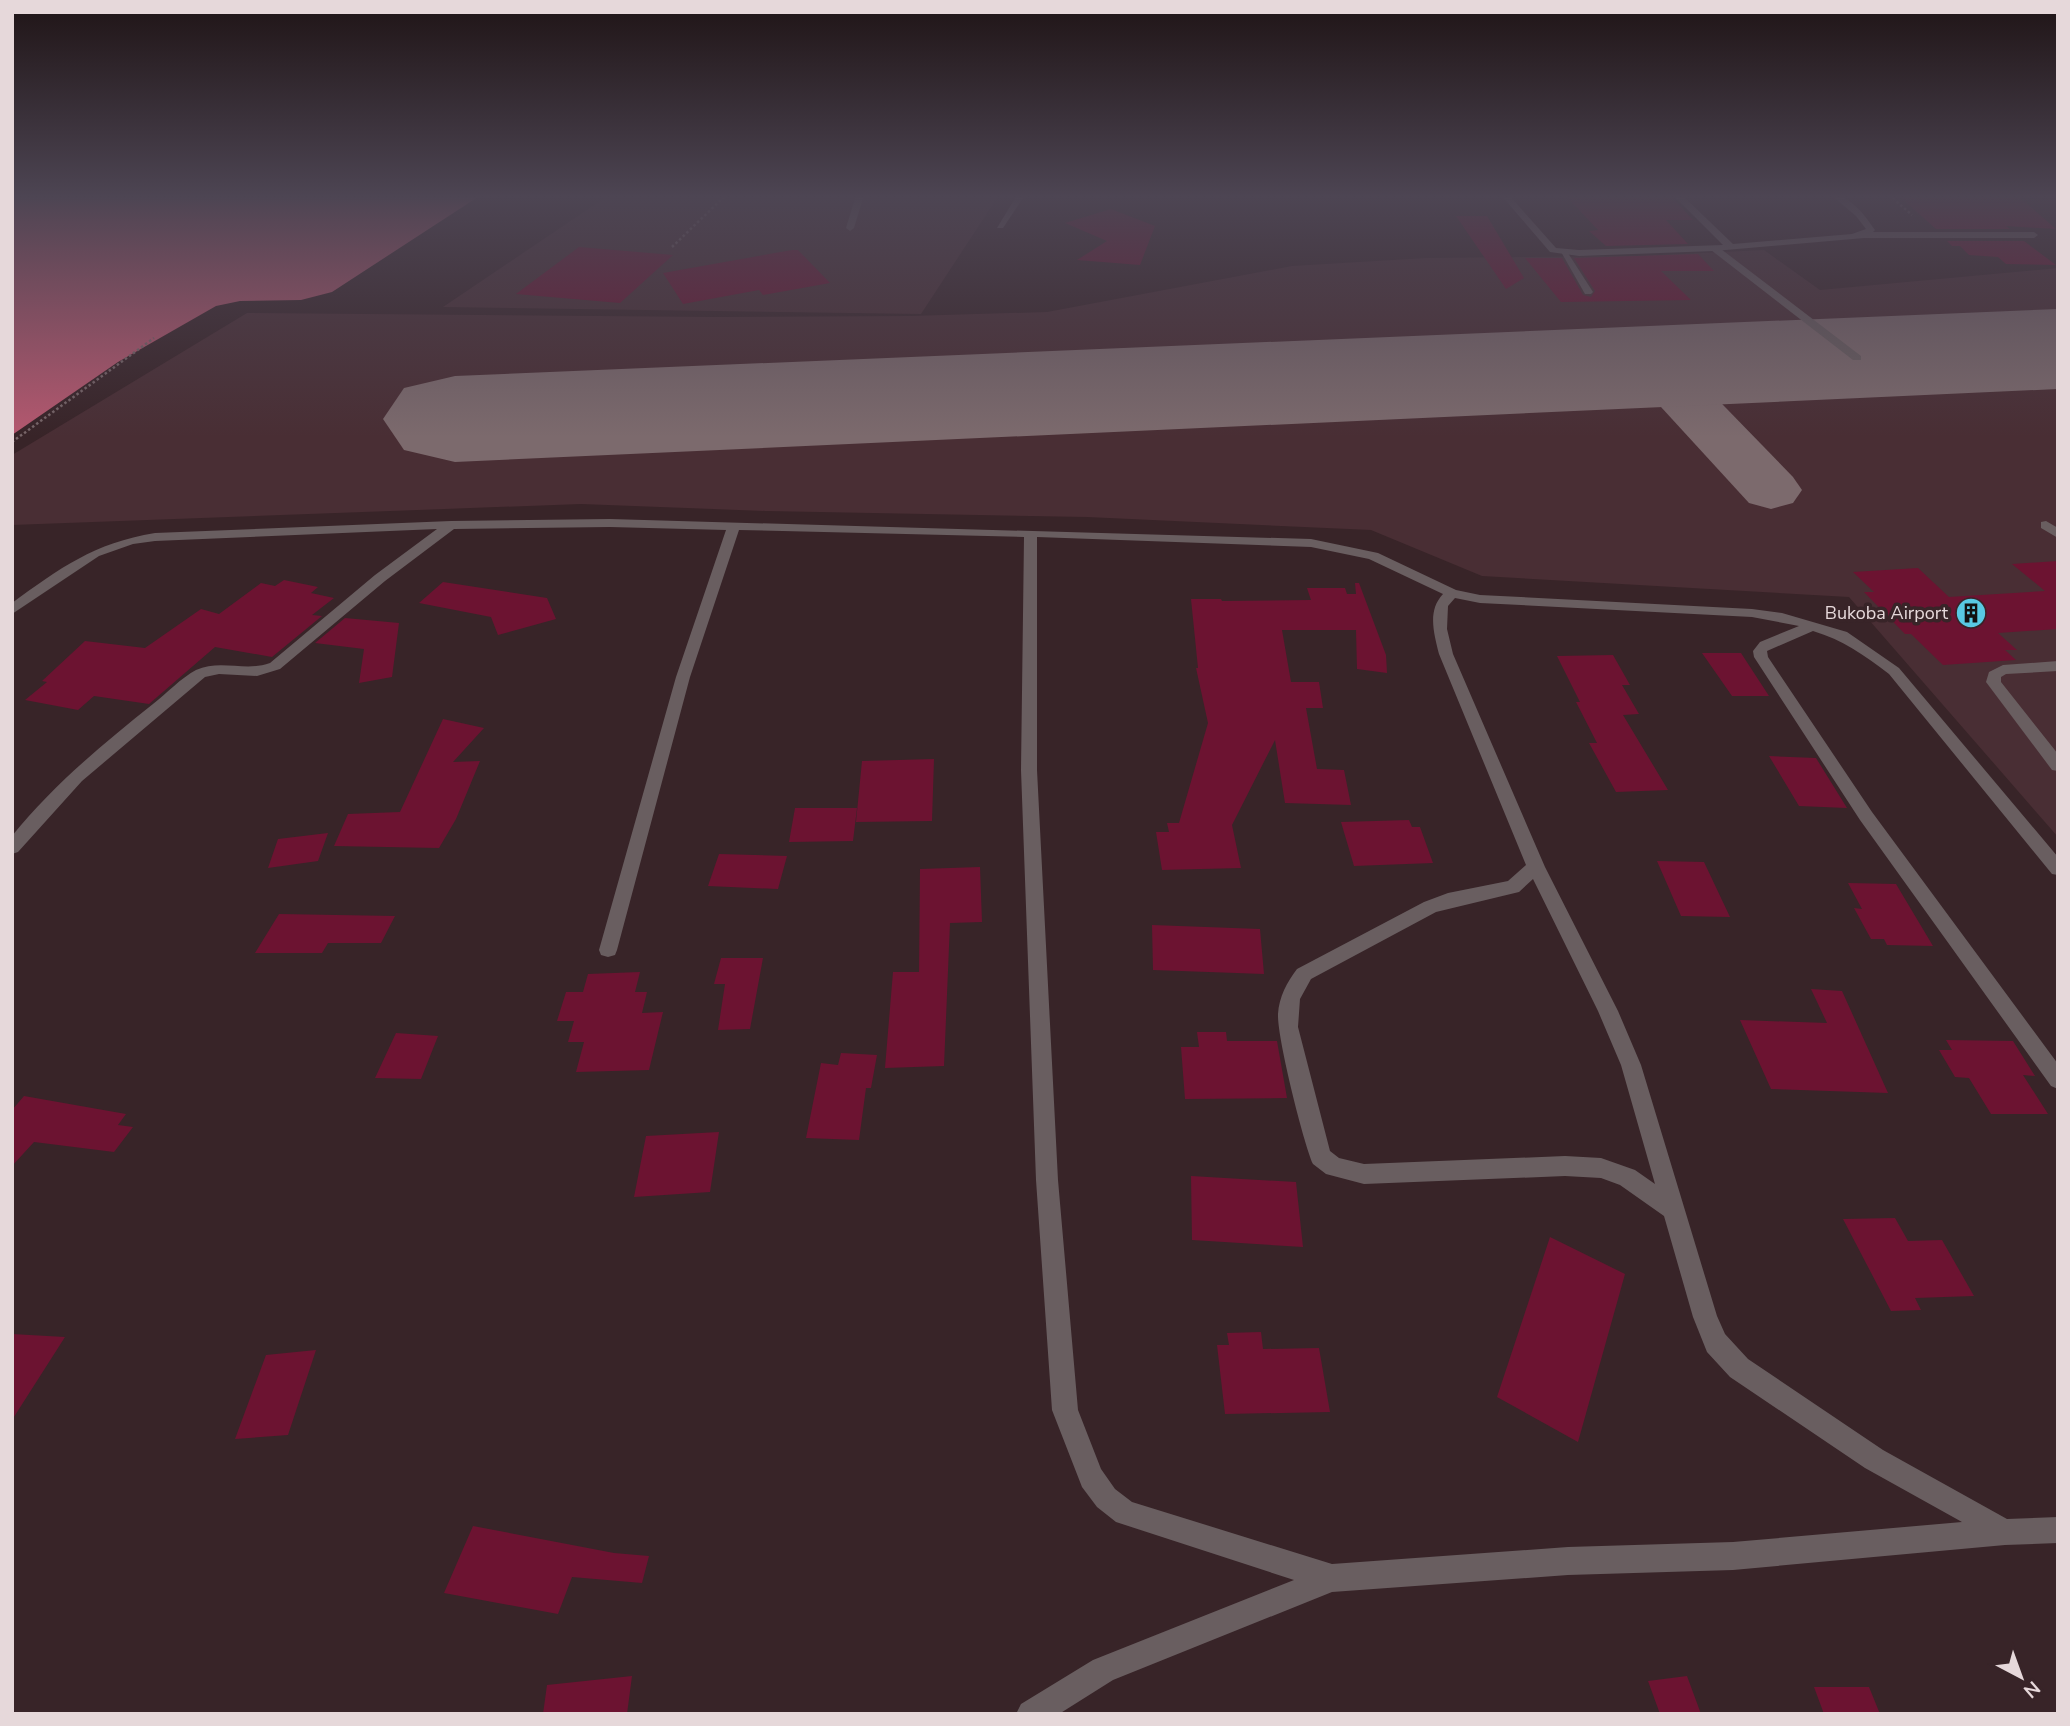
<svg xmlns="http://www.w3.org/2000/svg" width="2070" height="1726" font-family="'Nunito Sans',sans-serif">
  <rect width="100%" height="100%" fill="#382428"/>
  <path fill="#492e34" d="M609,195h390l-78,119 -478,-7z
    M1764,250l56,40 238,-22v569l-209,-240 -367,-21 -111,-46 -284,-13 -321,-6 -185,-7 -569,21v-70l235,-142 470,4 193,-1 137,-4 245,-46 134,-8 213,-2z"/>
  <path fill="#b5586f" d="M12,195h469l-149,97 -31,8 -61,1 -24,5 -98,56 -106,73z"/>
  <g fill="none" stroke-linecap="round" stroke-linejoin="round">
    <path fill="#7c6a6d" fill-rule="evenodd" d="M1670,366l20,5 103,106 9,13 -9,13 -22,6 -22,-6 -99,-108 -8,-12 8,-12z"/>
    <path fill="#7c6a6d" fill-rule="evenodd" d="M2058,309v80l-1603,73 -51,-12 -21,-31 21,-31 51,-12z"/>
  </g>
  <path fill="#6c1331" d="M1565,195h105l23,25h-27l22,24 -82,2 -17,-15 9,-1z
    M1898,195h119l39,34 -50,-3 4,3h-74z
    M1111,209l44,17 -15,39 -63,-5 30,-19 -42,-18z
    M1456,216h31l37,62 -18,11z
    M1947,241h77l32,24 -50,-1 -8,-7 -29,-2 -9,-9h-8z
    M579,247l94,8 -53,48 -104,-9z
    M792,250h6l32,33 -67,12 -4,-5 -76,14 -20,-31z
    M1698,254l16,17h-53l30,29 -130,2 -36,-44h37l21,37 8,2 4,-6 -21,-33z
    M2058,561v68l-60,4 19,17h-12l11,10 -73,5 -32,-31h-6l-41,-42h10l-21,-20 65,-4 31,29 96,-6 -33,-27z
    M284,580l34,7 -7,6 23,5 -22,17 10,1 -50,41 -57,-10 -66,57 -55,-8 -16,14 -53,-10 22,-18 -5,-1 43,-40 60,7 56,-39 18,5 42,-31 14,3z
    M443,582l104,16 9,21 -58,16 -7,-18 -72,-14z
    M1355,583h4l27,72 1,18 -30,-4 -1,-39h-74l9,52h28l4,26h-17l11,61 27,1 7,35 -66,-2 -10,-63 -43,85 9,43 -79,2 -6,-38h13l-2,-9h12l29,-100 -12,-55h2l-7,-69h30l1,2 89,-1 -4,-12h38l2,6h9z
    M345,618l54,5 -7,54 -33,6 5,-34 -49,-6z
    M1702,653h39l28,43h-37z
    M1613,655l17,30h-8l17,29 -16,1 45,75 -52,2 -27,-49h8l-21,-41h4l-23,-46z
    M443,719l41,9 -31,34 27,-1 -24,58 -17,29 -105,-2 14,-32 52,-2z
    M1769,756l47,2 31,50 -48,-2z
    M934,759l-2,62 -76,1 6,-61z
    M795,808h62l-4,33 -64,1z
    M1409,820l3,7h8l13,36 -79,3 -13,-44z
    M328,833l-10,28 -50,7 10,-29z
    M719,854l68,2 -9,33 -70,-3z
    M1657,861l47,1 26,55 -49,-1z
    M980,867l2,55 -32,1 -6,143 -59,2 8,-96h26l1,-103z
    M1848,883l48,1 37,62 -46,-1 -3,-6h-13l-17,-31 8,1z
    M279,914l116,2 -14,27h-53l-6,10h-67z
    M1152,925l108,4 4,45 -111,-4z
    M721,958h42l-13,71 -32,1 7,-46h-11z
    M640,972l-5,20h12l-5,21 21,-1 -14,58 -73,2 8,-30h-16l6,-21h-17l9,-29h17l5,-18z
    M1811,989l31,2 46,102 -117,-4 -31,-69 87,3z
    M1197,1032h29l1,9h50l10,57 -102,1 -4,-52h18z
    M396,1033l42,3 -17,43 -46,-1z
    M1946,1040l67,1 22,35 -12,-1 25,39h-57l-22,-36 -14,-1 -16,-27h13z
    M841,1053l36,2 -6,33h-5l-7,52 -53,-2 15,-75 17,2z
    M24,1096l102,18 -8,11 15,2 -19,25 -80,-10 -22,24v-56z
    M719,1132l-9,60 -76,5 12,-61z
    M1191,1176l105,6 7,65 -111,-7z
    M1895,1218l13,23 34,-1 32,56 -59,2 6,12 -30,1 -48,-92z
    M1550,1237l75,37 -47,168 -81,-45z
    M1261,1332l2,17 56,-1 11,64 -105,2 -8,-69h12l-2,-12z
    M12,1334l53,3 -53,83z
    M316,1350l-28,85 -53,4 31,-84z
    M473,1526l141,27 35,3 -7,27 -70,-6 -14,37 -114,-21z
    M632,1676l-5,38h-84l4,-29z
    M1687,1676l14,38h-41l-12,-33z
    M1814,1687h55l11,27h-56z"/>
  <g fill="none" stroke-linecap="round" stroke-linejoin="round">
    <path stroke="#776568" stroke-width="2.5" stroke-dasharray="2.5 2.5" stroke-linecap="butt" d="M1889,195l23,20
      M672,247l54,-52
      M12,442l142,-104"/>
    <path fill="#695e60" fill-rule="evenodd" d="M856,195h8l-10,33 -4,3 -4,-3z
      M1711,246h6l144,110v4h-8l-142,-110z
      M1560,250h6l27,42 -2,2h-6z
      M2046,521l12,7v10l-17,-10v-6z
      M2058,661v10l-52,3 -5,3v5l57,72v17l-6,-1 -66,-88 3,-10 14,-7z"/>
    <path fill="#695e60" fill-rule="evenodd" d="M1017,195h8l-22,33h-6z
      M1501,195h8l47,53 23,2 144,-5 -50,-50h9l51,49 119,-10 14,-5 -10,-13 -25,-21c19,0 34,20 44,35l-2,2h161l4,3 -4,3h-170l-150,13 -135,5 -29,-4z
      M610,519l701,20 67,14 78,37 24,5 272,14 30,4 65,19 52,36 159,189v18l-6,-1 -163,-200c-25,-19 -46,-34 -76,-43l-46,20 1,6 104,155 186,252v25l-7,-3 -191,-266 -106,-163 -1,-6 7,-9 39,-16 -47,-9 -272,-14 -25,-5 -7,8 -1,23 6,25 92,213 73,144 23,54 76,251 8,18 23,25 135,91 124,69 51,-2v26l-53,2 -272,25 -165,5 -236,17 -219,88 -54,34h-43l5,-10 72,-44 201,-80 -178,-58 -19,-15 -15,-20 -30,-77 -16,-230 -15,-410 3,-233 -285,-7 -49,147 -73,273 -2,5 -7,2 -7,-2 -2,-5 77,-273 50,-147 -116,-3 -156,2 -69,52 -105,88 -23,7 -38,-2 -14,3 -123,104 -64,71 -6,2v-18c41,-51 91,-92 141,-132 14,-11 28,-26 43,-34 24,-11 50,2 74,-7l105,-88 62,-46 -282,12 -22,3 -34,12 -87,58v-11c48,-35 82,-60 143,-70l296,-12zM1037,537l274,10 58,12 74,35c-16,17 -9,39 -4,60l87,211 -18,16 -60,12 -24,9 -127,67c-10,13 -18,28 -19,45 -1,23 25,127 35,150l13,10 38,10 201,-8 36,2 19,7 44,31 29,101 14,35 23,25 135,91 97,54 -229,20 -165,5 -236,17 -200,-62 -17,-13 -14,-20 -23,-59 -20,-230 -21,-410zM1533,879l65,132 23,54 34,119 -20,-14 -34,-12 -36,-2 -201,8 -25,-6 -9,-7 -32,-124 2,-28 11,-20 125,-67 83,-20z"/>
  </g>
  <linearGradient id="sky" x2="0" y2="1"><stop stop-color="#1f1416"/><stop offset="0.45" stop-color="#4d4553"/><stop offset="1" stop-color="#4d4553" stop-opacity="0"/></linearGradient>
  <rect width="2070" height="437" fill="url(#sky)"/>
  <defs>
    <g id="building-disc" transform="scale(1.575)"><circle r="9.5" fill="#58c9e3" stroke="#382428"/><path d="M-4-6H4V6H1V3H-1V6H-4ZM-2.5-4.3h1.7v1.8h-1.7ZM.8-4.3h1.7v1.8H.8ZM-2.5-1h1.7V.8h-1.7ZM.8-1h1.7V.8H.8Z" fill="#111"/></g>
  </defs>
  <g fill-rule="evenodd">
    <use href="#building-disc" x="1971" y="613"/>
  </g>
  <g text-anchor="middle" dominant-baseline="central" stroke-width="7" stroke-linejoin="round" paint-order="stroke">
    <g font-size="18" fill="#e6d8da" stroke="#382428" text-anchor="end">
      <text x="1948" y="613">Bukoba Airport</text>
    </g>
  </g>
  <rect width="2070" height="1726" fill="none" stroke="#e6d8da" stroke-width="28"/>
  <g transform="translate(2021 1677) rotate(139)" stroke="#382428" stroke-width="5" paint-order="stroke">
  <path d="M0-5L12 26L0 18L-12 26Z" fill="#e6d8da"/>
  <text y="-10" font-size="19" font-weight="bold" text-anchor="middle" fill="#e6d8da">N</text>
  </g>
</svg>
